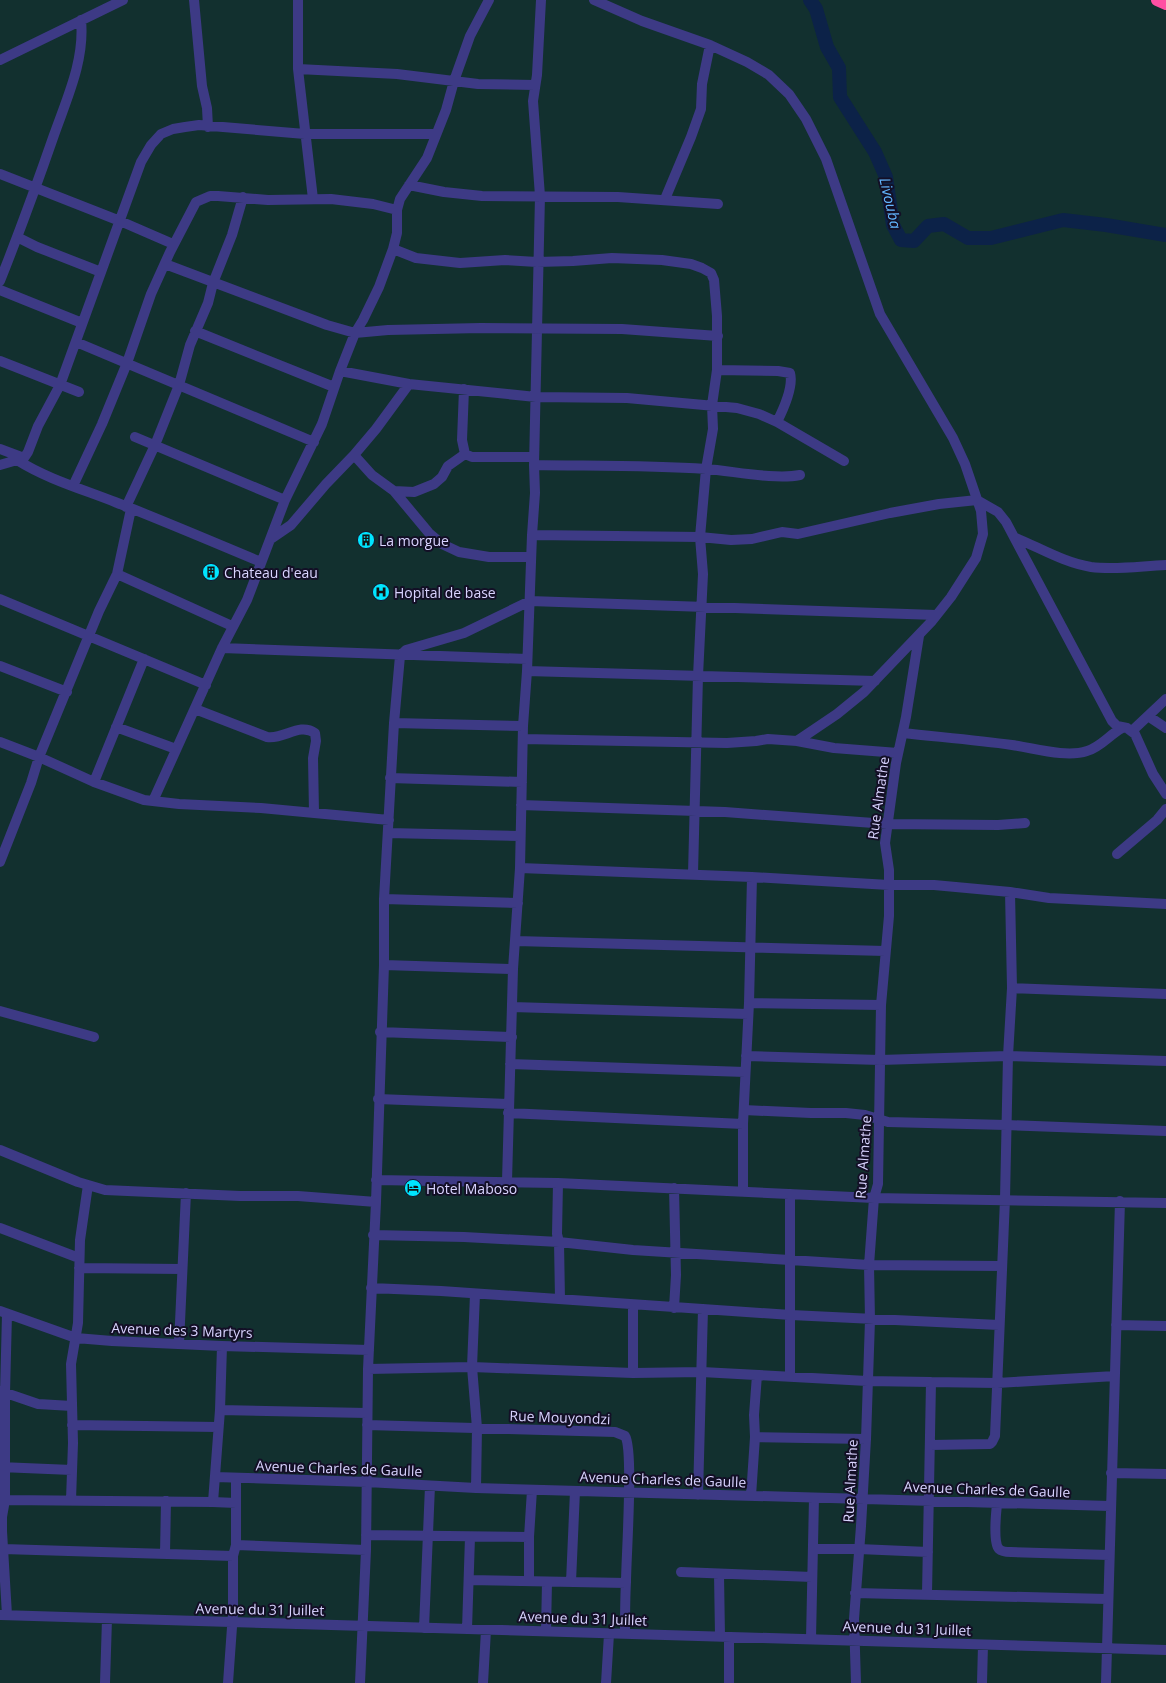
<svg xmlns="http://www.w3.org/2000/svg" width="1166" height="1683" font-family="'Open Sans',sans-serif">
  <rect width="100%" height="100%" fill="#130f26"/>
  <path fill="#12302f" d="M0,0h1166v1683h-1166z"/>
  <g fill="none" stroke-linecap="round" stroke-linejoin="round">
    <path stroke="#0c2248" stroke-width="14" d="M810,0l6,9 11,38 12,21 1,29 35,55 11,25 7,48 8,15 13,1 14,-15 16,-2 24,14h23l72,-18 43,5 60,10"/>
    <path stroke="#3d3a85" stroke-width="10" d="M194,0l8,86 5,22 1,19
      M298,0v69l15,130
      M0,60l123,-60
      M298,69l99,5 81,10 57,1
      M0,174l120,47 53,23
      M409,185l35,7 38,4 136,1 100,7
      M665,199l26,-62 10,-28 1,-25 8,-39
      M17,237l20,10 64,25
      M393,249l23,9 44,5 45,-3 32,2 36,-1 39,-3 50,2 29,4 11,4 9,5 3,7 3,36v54l-5,35 1,24 -7,40 -6,68 3,37 -5,102 -5,198
      M165,264l162,61 28,8 33,-3 93,-2 141,1 96,7
      M0,281c19,-48 37,-97 54,-146 13,-37 31,-75 27,-115
      M0,290l82,33
      M195,331l139,56
      M76,342l238,100
      M0,361l79,31
      M717,370l61,1 12,2c4,14 -7,37 -13,49
      M340,371l69,13 127,13 91,1 110,10 22,6 18,8 67,39
      M464,389l-2,51 3,14 7,3h62
      M135,437l150,63
      M0,449l24,9
      M354,455l18,20 22,16 35,42 13,11 17,8 30,5h42
      M17,460c30,19 65,29 98,42 49,19 98,40 146,60
      M0,465l24,-7 4,-6 10,-26 22,-41 81,-223 10,-17 10,-11 12,-5 12,-2 14,-2 106,9h131
      M534,465c57,1 115,0 172,4 27,2 69,11 94,6
      M73,486l29,-62 25,-61 24,-69 19,-42 26,-50 14,-6h8l50,4 63,-1 42,5 24,6
      M394,491l20,1 20,-8 8,-7 6,-11 17,-12
      M126,507l29,-62 24,-60 11,-40 18,-42 5,-20 19,-48 11,-38
      M532,535l168,2 31,3 21,-1 30,-7 16,2 92,-21 49,-9 38,-4 21,12 8,10 106,199 5,5 10,2 8,6 18,40 13,20
      M272,538l19,-13 35,-41 28,-29 22,-26 33,-45
      M1016,538c24,10 49,25 75,29 25,3 50,-1 75,-2
      M117,574l14,-65
      M0,599l206,86
      M222,648l305,11
      M0,666l67,26
      M527,671l348,10
      M195,709l72,28c17,3 32,-15 48,-4l1,8 -3,17 1,54
      M1148,716l18,12
      M394,723l129,3
      M116,727l60,22
      M1132,731l34,-32
      M903,733c36,4 73,7 109,12 22,3 54,13 75,6 14,-4 22,-16 35,-23
      M523,739l204,4 29,-2 12,-2 29,2 40,-27 27,-22 68,-71 19,-24 25,-39 7,-24 -2,-23 -16,-47 -12,-26 -73,-124 -54,-155 -20,-40 -17,-25 -20,-19 -22,-13 -37,-17 -68,-24 -48,-21
      M797,741l37,7 64,5
      M0,742l39,15 55,25 50,18 35,4 82,4 128,12
      M390,778l132,4
      M94,782l50,-123
      M153,801l69,-153 25,-48 38,-100 37,-76 18,-53 15,-38 8,-13 16,-33 14,-38 4,-16v-23l3,-11 27,-41 19,-48 8,-29 16,-45 19,-36
      M521,805l204,7 162,12 111,1 27,-2
      M388,833l132,3
      M1117,854l40,-34 9,-11
      M0,862l31,-79 8,-26 60,-146 18,-37 115,52
      M520,868l232,9 137,8h45l76,7 39,6 117,6
      M384,899l134,4
      M516,941l369,10
      M384,965l129,4
      M1012,988l154,6
      M749,1003l132,2
      M512,1007l236,7
      M0,1011l94,26
      M380,1032l132,5
      M746,1056l134,4 128,-4 158,5
      M510,1064l235,8
      M378,1099l130,5
      M744,1110l67,3h35l19,2 23,7 118,3 160,6
      M508,1113l235,11
      M0,1150l78,32 27,8 135,6h58l78,6
      M376,1180l182,3 316,15 292,5
      M507,1181l6,-212 7,-101 3,-142 4,-55 5,-136 3,-42 -1,-28 6,-269 -7,-95 4,-26 4,-75
      M558,1183l-1,51 2,8 1,57
      M743,1191v-67l6,-121 3,-126
      M0,1228l79,30
      M373,1235l91,2 95,5 74,8 236,15 133,1
      M79,1268l103,1
      M371,1288l70,3 350,24 208,10
      M475,1294l-3,73 5,61 -1,60
      M633,1305v68
      M674,1308l2,-33 -2,-87
      M0,1311l76,27 36,3 110,5 147,4
      M1116,1325l50,1
      M179,1344l7,-151
      M368,1369l104,-2 161,6 69,-1 165,9 64,1 66,1 118,-7
      M790,1377v-183
      M0,1391l38,13 34,2
      M220,1410l147,3
      M72,1425l146,2
      M367,1425l248,7 10,4c9,13 1,123 1,146 -1,17 -1,35 -1,52
      M755,1437l-1,-22 3,-40
      M930,1445l60,-1 2,-2 3,-6 10,-237 3,-143 4,-68 -2,-96
      M0,1467l72,3
      M1111,1473l55,1
      M215,1477l152,5 109,6 634,18
      M698,1495l5,-186
      M751,1496l4,-59 111,2
      M5,1500l208,2 23,1
      M71,1500l2,-57 -2,-79 7,-41 2,-83 8,-55
      M213,1502l7,-92 2,-64
      M997,1504c-1,9 -4,39 2,45 3,3 8,3 12,3l98,3
      M366,1535l163,2
      M236,1545l130,5
      M3,1549l230,7
      M814,1549h45l69,3
      M165,1553l1,-52
      M681,1572l131,5
      M719,1574l1,62
      M469,1580l157,3
      M529,1581v-44l3,-47
      M571,1582l4,-91
      M855,1593l252,6
      M927,1594l4,-212
      M0,1615l1166,35
      M7,1615l-5,-84v-14l3,-17v-107l2,-79
      M424,1628l6,-142
      M467,1629l3,-92
      M546,1631l1,-49
      M729,1637v46
      M811,1639l3,-141
      M105,1683l2,-64
      M228,1683l5,-70v-57l3,-11v-66
      M360,1683l6,-133 2,-181 8,-167 8,-237v-66l10,-176 6,-67 6,-6 58,-17 66,-32 406,14
      M483,1683l3,-53
      M606,1683l3,-49
      M856,1683l-2,-64 7,-93 5,-87 4,-119 -1,-55 5,-67 4,-14 3,-179 8,-89v-46l-4,-27 11,-80 10,-46 13,-81
      M982,1683l1,-38
      M1106,1683l14,-482"/>
    <path stroke="#ff4fa3" stroke-width="12" d="M1157,0l9,4"/>
  </g>
  <defs>
    <g id="building-disc" transform="scale(0.9)"><circle r="9.5" fill="#00e5ff" stroke="#130f26"/><path d="M-4-6H4V6H1V3H-1V6H-4ZM-2.5-4.3h1.7v1.8h-1.7ZM.8-4.3h1.7v1.8H.8ZM-2.5-1h1.7V.8h-1.7ZM.8-1h1.7V.8H.8Z" fill="#111"/></g>
    <g id="hospital-disc" transform="scale(0.9)"><circle r="9.5" fill="#00e5ff" stroke="#130f26"/><path d="M-5-5h3v3.5h4V-5h3V5h-3V1.5h-4V5h-3Z" fill="#111"/></g>
    <g id="hotel-disc" transform="scale(0.9)"><circle r="9.5" fill="#00e5ff" stroke="#130f26"/><path d="M-6-4.5h1.5V1H6V5H4.5V3h-9V5H-6ZM-4 0a1.8 1.8 0 1 1 3.6 0ZM.5 0V-2.5h3Q6-2.5 6 0Z" fill="#111"/></g>
  </defs>
  <g fill-rule="evenodd">
    <use href="#building-disc" x="366" y="540"/>
    <use href="#building-disc" x="211" y="572"/>
    <use href="#hospital-disc" x="381" y="592"/>
    <use href="#hotel-disc" x="413" y="1188"/>
  </g>
  <g text-anchor="middle" dominant-baseline="central" stroke-width="4" stroke-linejoin="round" paint-order="stroke">
    <g font-size="14" fill="#d9d4ff" stroke="#130f26" text-anchor="start">
      <text x="379" y="540">La morgue</text>
      <text x="224" y="572">Chateau d'eau</text>
      <text x="394" y="592">Hopital de base</text>
      <text x="426" y="1188">Hotel Maboso</text>
    </g>
    <g font-size="14" fill="#d9d4ff" stroke="#130f26">
      <text transform="translate(878 798) rotate(-82)">Rue Almathe</text>
      <text transform="translate(863 1157) rotate(-86)">Rue Almathe</text>
      <text transform="translate(182 1330) rotate(2)">Avenue des 3 Martyrs</text>
      <text transform="translate(560 1417) rotate(2)">Rue Mouyondzi</text>
      <text transform="translate(339 1468) rotate(2)">Avenue Charles de Gaulle</text>
      <text transform="translate(663 1479) rotate(2)">Avenue Charles de Gaulle</text>
      <text transform="translate(850 1481) rotate(-87)">Rue Almathe</text>
      <text transform="translate(987 1489) rotate(2)">Avenue Charles de Gaulle</text>
      <text transform="translate(260 1609) rotate(1)">Avenue du 31 Juillet</text>
      <text transform="translate(583 1618) rotate(2)">Avenue du 31 Juillet</text>
      <text transform="translate(907 1628) rotate(2)">Avenue du 31 Juillet</text>
    </g>
    <g font-size="15" font-style="italic" fill="#62b6ff" stroke="#130f26">
      <text transform="translate(891 203) rotate(77)">Livouba</text>
    </g>
  </g>
</svg>
